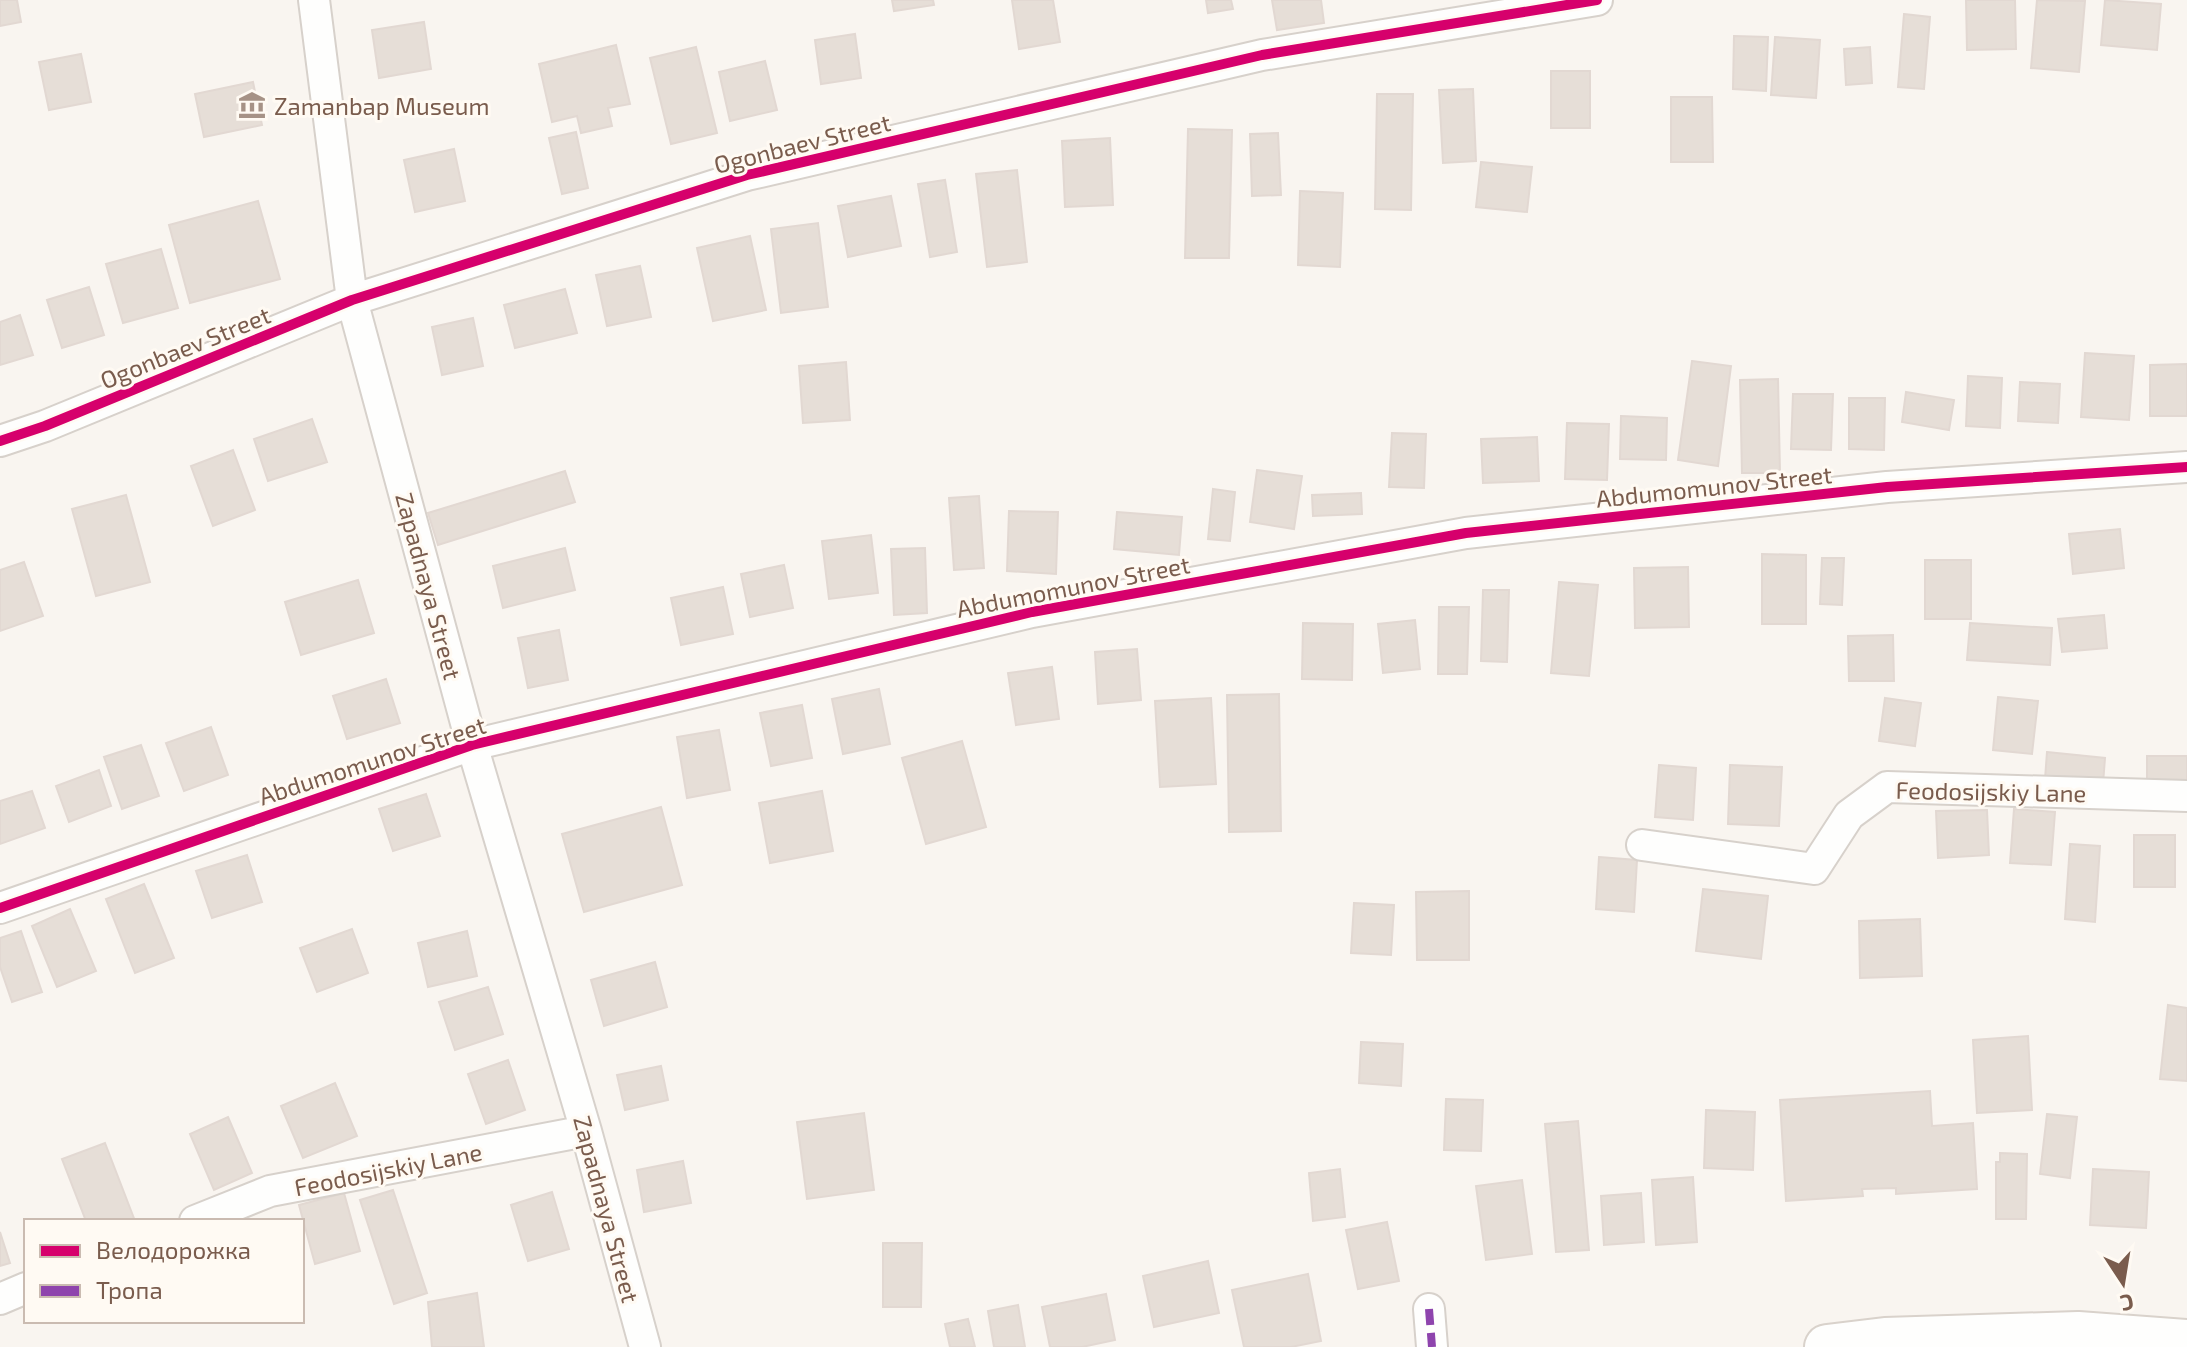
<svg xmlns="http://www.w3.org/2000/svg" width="2187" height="1347" font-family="'Exo 2',sans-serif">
  <rect width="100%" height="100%" fill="#f9f5f0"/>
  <path fill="#e6ded7" stroke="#e2d8d2" stroke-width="2" d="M0,0h17l4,22 -21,4z
    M892,0h41l1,5 -40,6z
    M1012,0h41l7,42 -41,7z
    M1206,0h25l2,9 -25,4z
    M1272,0h49l3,23 -47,7z
    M1966,0h49l1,49 -49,1z
    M2037,0l48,1 -6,71 -48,-4z
    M2105,0l56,4 -4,46 -56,-5z
    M1904,14l26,3 -6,72 -26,-2z
    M424,22l7,47 -52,9 -7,-48z
    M855,34l6,44 -40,6 -6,-44z
    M1734,36l34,1 -2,54 -33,-2z
    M1775,37l45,3 -4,58 -45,-3z
    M616,45l14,59 -22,4 4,18 -31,7 -4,-17 -25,6 -13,-58z
    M696,47l21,86 -46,11 -21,-86z
    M1870,47l2,36 -26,2 -2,-36z
    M81,54l10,48 -42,8 -10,-48z
    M765,61l12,49 -47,11 -11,-49z
    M1551,71h39v57h-39z
    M253,82l9,43 -58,12 -9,-43z
    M1473,89l3,72 -33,2 -4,-73z
    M1377,94h36l-2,116 -36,-1z
    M1671,97h41l1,65h-42z
    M1188,129l44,1 -3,128h-44z
    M576,132l12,56 -26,6 -13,-56z
    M1278,133l3,62 -29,1 -2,-62z
    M1110,138l3,67 -48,2 -3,-66z
    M454,149l11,52 -50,11 -11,-52z
    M1481,162l51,5 -5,45 -51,-5z
    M1017,170l10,92 -40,5 -11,-93z
    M945,180l12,72 -27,5 -12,-73z
    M1300,191l43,2 -3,74 -42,-2z
    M891,196l10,50 -53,11 -10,-51z
    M258,201l22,78 -90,24 -21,-78z
    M818,223l10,84 -47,6 -10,-84z
    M750,236l16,74 -53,11 -16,-73z
    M161,249l17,59 -55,15 -17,-59z
    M640,266l11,51 -44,9 -11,-51z
    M89,287l15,48 -42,13 -15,-48z
    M565,289l12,44 -62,15 -11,-43z
    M20,315l13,40 -33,10v-43z
    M473,318l10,48 -41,9 -10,-48z
    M2085,353l49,3 -5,64 -48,-3z
    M1692,361l39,5 -13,100 -40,-6z
    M846,362l4,58 -47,3 -4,-57z
    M2187,364v52h-37v-51z
    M1968,376l34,2 -2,50 -34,-2z
    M1778,379l2,94h-38l-2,-93z
    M2020,382l40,2 -2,39 -40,-2z
    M1906,392l48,8 -5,30 -47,-8z
    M1793,394h40l-2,56 -40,-1z
    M1849,398h36l-1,52 -35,-1z
    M1621,416l46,2 -1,42 -46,-1z
    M312,419l15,43 -59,19 -14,-42z
    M1567,423l42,1 -2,56 -42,-1z
    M1392,433l34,1 -2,54 -35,-1z
    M1537,437l2,44 -56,2 -2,-44z
    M233,450l22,60 -42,16 -22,-60z
    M1257,470l45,6 -8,53 -44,-7z
    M565,471l10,31 -137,43 -10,-32z
    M1213,489l22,3 -5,49 -22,-2z
    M1361,493l1,21 -49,2 -1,-21z
    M126,495l24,87 -54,14 -24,-87z
    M979,496l5,72 -30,2 -5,-72z
    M1009,511l49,1 -2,62 -49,-3z
    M1117,512l65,5 -3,38 -65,-6z
    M2120,529l4,39 -51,6 -4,-40z
    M871,535l7,58 -49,6 -7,-58z
    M565,548l10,42 -72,18 -10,-42z
    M925,548l2,65 -33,2 -3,-66z
    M1762,554l44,1v69h-44z
    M1822,558h22l-2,47 -22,-1z
    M1925,560h46v59h-46z
    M24,562l19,54 -43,15v-61z
    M784,565l9,43 -43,9 -9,-43z
    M1688,567l1,60 -54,1 -1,-60z
    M358,580l16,53 -73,22 -16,-53z
    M1559,582l39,3 -9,91 -38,-3z
    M723,587l10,47 -52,11 -10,-47z
    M1483,590h26l-2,72 -26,-1z
    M1439,607h30l-2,67h-29z
    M2104,615l3,33 -45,4 -4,-33z
    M1415,620l5,49 -37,4 -5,-49z
    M1303,623l50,1 -1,56 -50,-1z
    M1970,623l82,5 -2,37 -83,-5z
    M559,630l9,50 -40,8 -10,-50z
    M1893,635l1,46h-45l-1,-45z
    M1137,649l4,51 -43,4 -3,-52z
    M1052,667l7,52 -43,6 -8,-52z
    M386,679l14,44 -53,16 -14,-43z
    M879,689l11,55 -47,10 -11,-55z
    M1279,694l2,137 -52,1 -2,-137z
    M1998,697l40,4 -6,53 -39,-4z
    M1211,698l5,86 -56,3 -5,-86z
    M1885,698l36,5 -6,43 -36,-5z
    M802,705l10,53 -41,8 -11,-53z
    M211,727l17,48 -44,16 -18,-48z
    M719,730l11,60 -43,8 -10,-61z
    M962,741l24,86 -60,17 -24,-86z
    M141,745l18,51 -37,13 -18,-52z
    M2047,752l58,6 -2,26 -58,-5z
    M2147,756h40v29h-40z
    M1659,765l37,3 -3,52 -38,-3z
    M1730,765l52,2 -3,59 -51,-2z
    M99,770l12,36 -42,16 -13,-36z
    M32,791l13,37 -45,16v-43z
    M822,791l11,60 -63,12 -11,-60z
    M426,794l14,42 -47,15 -14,-42z
    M661,807l21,78 -98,27 -22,-78z
    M2014,809l41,3 -4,53 -41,-2z
    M1987,810l2,45 -51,3 -2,-47z
    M2134,835h41v52h-41z
    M2070,844l30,2 -5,76 -30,-3z
    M247,855l15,47 -50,16 -16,-47z
    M1599,857l38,3 -3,52 -38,-3z
    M144,884l30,74 -39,15 -29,-74z
    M1703,889l65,7 -7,63 -65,-8z
    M1469,891v69h-52l-1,-68z
    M1354,903l40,2 -3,50 -40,-2z
    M70,909l26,62 -39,16 -25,-61z
    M1920,919l2,57 -62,2 -1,-57z
    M352,929l16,44 -51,19 -17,-44z
    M21,931l21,61 -30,10 -12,-35v-29z
    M467,931l10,45 -49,11 -10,-44z
    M655,962l12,45 -63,19 -13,-46z
    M488,987l15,47 -48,16 -16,-48z
    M2168,1005l19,3v73l-27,-2z
    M2028,1036l4,74 -55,3 -4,-73z
    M1361,1042l42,2 -2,42 -42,-3z
    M508,1060l17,50 -39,14 -18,-50z
    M661,1066l7,34 -43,10 -8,-35z
    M335,1083l22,53 -54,22 -22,-52z
    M1930,1091l2,35 41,-3 4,66 -81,5v-6l-34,1 1,7 -77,5 -6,-101z
    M1446,1099l37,1 -2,51 -37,-1z
    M1706,1110l49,2 -2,58 -49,-2z
    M864,1113l10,77 -67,9 -10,-77z
    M2047,1114l30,3 -7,61 -30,-4z
    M228,1117l24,56 -38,17 -24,-56z
    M1578,1121l11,129 -33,2 -11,-128z
    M105,1143l30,78h-49l-24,-62z
    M2000,1153l27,1 -1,65h-30v-57h4z
    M683,1161l8,42 -47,9 -7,-42z
    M1340,1169l5,48 -32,4 -4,-48z
    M2093,1169l56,3 -3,56 -56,-3z
    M1693,1177l4,65 -41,3 -4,-65z
    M1522,1180l10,74 -46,6 -10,-74z
    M393,1190l34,103 -33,11 -34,-104z
    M552,1192l17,57 -41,12 -17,-56z
    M344,1193l16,58 -45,13 -16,-59z
    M1641,1193l3,49 -40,3 -3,-49z
    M1387,1222l12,59 -41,8 -12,-59z
    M0,1232l10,31 -10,3z
    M883,1243h39l-1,64h-38z
    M1208,1261l11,52 -65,14 -11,-51z
    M1308,1274l13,67 -30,6h-47l-12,-57z
    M477,1293l7,54h-52l-4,-45z
    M1106,1294l9,46 -33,7h-32l-8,-40z
    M1018,1305l7,42h-31l-6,-36z
    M968,1319l7,28h-25l-5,-23z"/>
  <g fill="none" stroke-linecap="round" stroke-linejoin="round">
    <g stroke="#d7d1cb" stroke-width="34">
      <path id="street" d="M314,0l38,300 120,445 114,386 59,216
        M0,441l45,-15 307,-126 395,-125 515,-120 335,-55
        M1642,845l172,24 35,-54 38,-28 300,9
        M0,908l472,-163 560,-133 434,-79 421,-46 300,-20
        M195,1221l75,-30 316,-60
        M0,1299l26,-11
        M1429,1309l3,38"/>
    </g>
    <g stroke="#d9d2cb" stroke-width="48">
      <path id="secondary" d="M1827,1347l58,-7 193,-6 109,8"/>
    </g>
    <use href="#street" stroke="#fefefd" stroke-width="30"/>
    <use href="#secondary" stroke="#fefefd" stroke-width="44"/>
    <path stroke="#8e44ad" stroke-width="8" stroke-dasharray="16 8" stroke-linecap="butt" d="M1429,1309l3,38"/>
    <g stroke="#fffaf3" stroke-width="15">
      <path id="cycleway" d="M0,441l45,-15 307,-126 395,-125 515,-120 335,-55
        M0,908l472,-163 560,-133 434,-79 421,-46 300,-20"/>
    </g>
    <use href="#cycleway" stroke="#d6006c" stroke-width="10"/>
  </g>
  <defs>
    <g id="museum-bare" transform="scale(2.16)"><path d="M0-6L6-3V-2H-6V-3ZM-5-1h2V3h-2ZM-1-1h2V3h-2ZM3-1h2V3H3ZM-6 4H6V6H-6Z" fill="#a69286" stroke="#fffaf3" stroke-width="2.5" paint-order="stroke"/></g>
  </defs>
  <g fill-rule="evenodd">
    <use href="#museum-bare" x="252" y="105"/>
  </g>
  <g text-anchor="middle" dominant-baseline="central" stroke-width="6" stroke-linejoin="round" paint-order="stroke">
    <g font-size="24" fill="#7a5c4d" stroke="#fffaf3" text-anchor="start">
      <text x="274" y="105">Zamanbap Museum</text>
    </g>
    <g font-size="24" fill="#7a5c4d" stroke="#fffaf3">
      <text transform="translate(802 143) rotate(-14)">Ogonbaev Street</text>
      <text transform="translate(185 347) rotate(-22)">Ogonbaev Street</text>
      <text transform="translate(1714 486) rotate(-6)">Abdumomunov Street</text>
      <text transform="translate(429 586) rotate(75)">Zapadnaya Street</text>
      <text transform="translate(1073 586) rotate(-11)">Abdumomunov Street</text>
      <text transform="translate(372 760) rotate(-18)">Abdumomunov Street</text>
      <text transform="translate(1991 791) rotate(1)">Feodosijskiy Lane</text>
      <text transform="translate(388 1169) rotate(-11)">Feodosijskiy Lane</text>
      <text transform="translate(607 1209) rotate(75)">Zapadnaya Street</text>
    </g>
  </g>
  <rect x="24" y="1219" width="280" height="104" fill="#fffaf3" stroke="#cabbb1" stroke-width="2"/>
  <rect x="40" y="1245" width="40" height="12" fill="#d6006c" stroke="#cabbb1" stroke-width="2"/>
  <text x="96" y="1259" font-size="24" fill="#7a5c4d">Велодорожка</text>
  <rect x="40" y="1285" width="40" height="12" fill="#8e44ad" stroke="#cabbb1" stroke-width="2"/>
  <text x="96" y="1299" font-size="24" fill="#7a5c4d">Тропа</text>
  <g transform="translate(2123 1283) rotate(168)" stroke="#fffaf3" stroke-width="6" paint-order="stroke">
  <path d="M0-6L14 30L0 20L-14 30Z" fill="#7a5c4d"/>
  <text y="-12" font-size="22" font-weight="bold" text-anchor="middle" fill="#7a5c4d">С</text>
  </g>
</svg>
